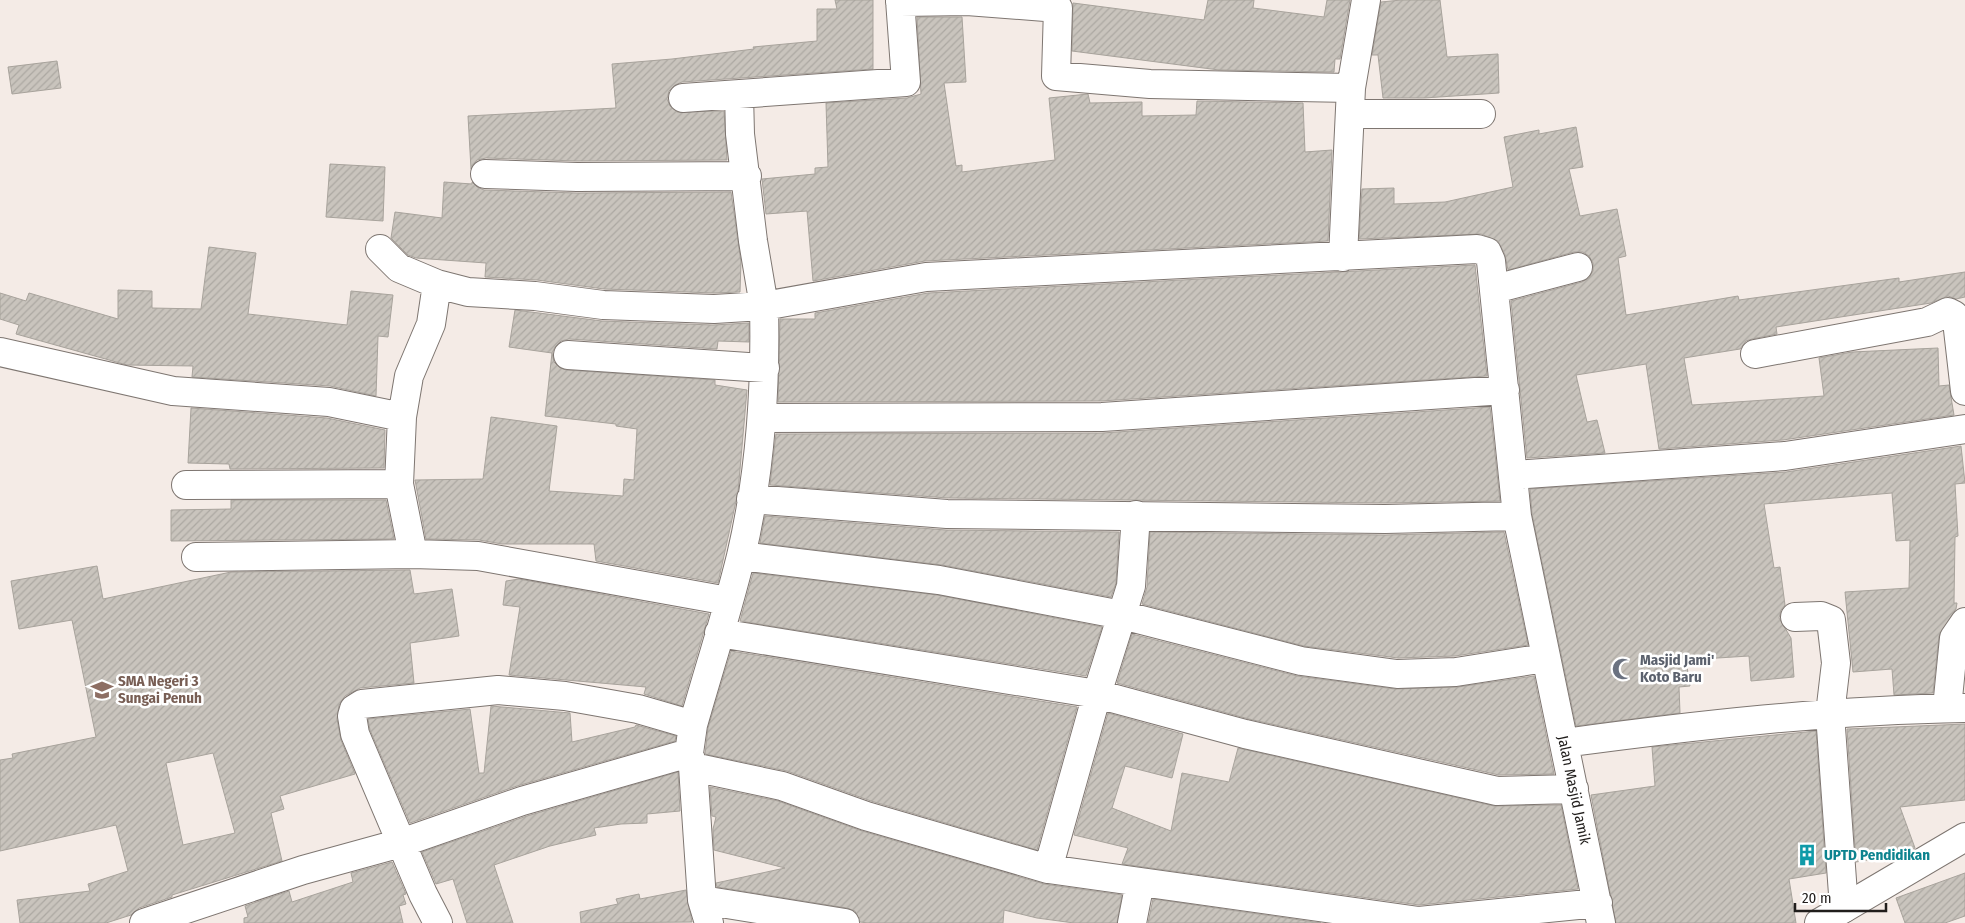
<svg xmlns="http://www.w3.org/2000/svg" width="1965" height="923" font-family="'Fira Sans Condensed',sans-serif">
  <defs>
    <pattern id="building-hatch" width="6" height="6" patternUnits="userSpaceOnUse" patternTransform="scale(1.25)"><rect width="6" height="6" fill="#c9c4bd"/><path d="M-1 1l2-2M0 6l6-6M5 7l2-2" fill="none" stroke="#aca8a2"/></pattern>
  </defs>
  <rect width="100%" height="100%" fill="#f4ebe6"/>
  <path fill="url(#building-hatch)" stroke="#a8a39c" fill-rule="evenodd" d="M835,0h38v69l-191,13 -7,3 -6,6 -2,8 3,7 7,6 47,-1 3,49 -150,1 -91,-3 -9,2 -6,9 -3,-53 148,-8 -4,-44 60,-5 82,-10 -1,-2 64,-6v-32h20z
    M1208,0h46l-1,8 71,9 3,-17h23l-10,59h-5l-1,13 -115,-2 -147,-19 1,-48 131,17z
    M1401,0h39l7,57 51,-3 1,39 -75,5h-41l-5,-43h-6l9,-53z
    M917,17h45l4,65 -22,1 12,83 6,-1v7l93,-12 -6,-62 39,-4 2,9 52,-1v14l54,-1 1,-14 106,2 2,49 27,-2 -4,91 -403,20 -112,20 -6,-70 -41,3 -4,-35 53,-5v-6l13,-1 -2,-64 81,-5 14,-4z
    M57,61l4,27 -49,6 -4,-27z
    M1576,127l7,40 -14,2 11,47 37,-7 9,47 -8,2 8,57 112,-19 1,4 160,-22v4l66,-10v25l-9,2 -8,-3 -17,7 -155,24 1,7 -25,5 -6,2 -6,8 -56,9 8,47 132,-9 -5,-38 33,-6 86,-4 1,38 10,-1 5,30 -171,25 -124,9 -13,-85 -70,11 11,47 10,-2 8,33 -78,5 -16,-157 71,-19 7,-4 4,-7v-8l-4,-7 -6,-4h-9l-66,18 -3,-15 -7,-14 -17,-7 -122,5 3,-50 32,-1v16l51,-2 68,-15 -9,-50 35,-7v4z
    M330,164l55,3 -2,54 -57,-4z
    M444,182l28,2v-2l5,5 7,3 93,3 154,-1 10,70 -1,30 -26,1 -110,-4 -67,-9 -52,-3 1,-14 -70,-5 -8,-3 -17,-17 4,-26 47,6z
    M209,247l47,6 -8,61 99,11 4,-34 42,4 -5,42 -10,-1 -2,60 -46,-10 -138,-9 1,-11 -66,-1 -111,-31 3,-9 -19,-6v-26l26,8 3,-8 89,26v-29l34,1v17l49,1z
    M1475,265l12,111 -386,25 -323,1 2,-83h35v-6l113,-20z
    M515,310l87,11 111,4 36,-2v19l-31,-1 -1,8 -148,-10 -8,2 -6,6 -3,6 2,9 6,6 6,2 149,10v5l32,5 -9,102 -20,91 -122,-22 -2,-17h-92l-23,-4 -53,-1 -11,-59 68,-1 8,-62 66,9 -8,65 74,5 1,-17 10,1 3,-51 -21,-3v-2l-71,-8 7,-63 -43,-6z
    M1490,407l10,94 -115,2 -437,-5 -178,-13 6,-51 326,-1z
    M191,408l136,10 58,12 -1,38 -154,1 -1,-5 -41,-1z
    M1961,446l4,37 -10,1 3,52 -3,1 -1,66h3l-1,6 -17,27 -6,57 -39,2 -2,-26 -39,3 -8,-80 64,-4 1,-48 -14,1 -4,-48 -128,11 10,64 6,-1 5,38 -4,5 -2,8 12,20 3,39 -43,4 -2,-25 -63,4 4,26 -11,1 1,26 -104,13 -44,-212 -2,-25 256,-17z
    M231,500h155l8,39 -223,2v-31l60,-1z
    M765,516l181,14 173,2 -3,51 -5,14 -169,-32 -182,-22z
    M1150,532l235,3 119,-3 24,113 -73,11 -57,2 -94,-12 -162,-42 5,-17z
    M97,566l6,33 128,-27 179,-2 4,24 38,-5 7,47 -49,7 4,40 -54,5 -15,8 -6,9 -2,14 4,21 14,34 -75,22 4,13 -13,4 11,48 -110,34v2l-33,11 -8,7 -25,8h-86l-3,-23 73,-9 -2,-7 40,-13 -12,-46 -116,26v-91l13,-2 -1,-4 84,-17 -24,-117 -53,9 -8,-48zM213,753l22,80 -52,12 -17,-82z
    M753,573l184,22 165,32 -16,49 -346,-55z
    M519,579l190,35 -27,92 -38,-12 2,-7 -137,-12 11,-68 -17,-2 3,-24z
    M1132,634l165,42 98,13 63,-2 76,-11 20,98 -55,1 -250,-56 -132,-36z
    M731,651l346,56 -40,143 -166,-49 -84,-30 -82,-17 3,-26z
    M491,706l79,7 2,29 63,-15 1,-2 40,11 -1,5 -158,45 -107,37 -40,-93 -2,-11 102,-10 9,64h5z
    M1108,713l75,21 -11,44 -47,-12 -13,42 59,23 11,-58 47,9 9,-34 256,58 67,-1 17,84 -159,16 -297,-41 6,-16 -54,-13z
    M1965,724v76l-65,7 15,41 -8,5 -51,9 -9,-133z
    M1816,731l10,142 -37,6 7,44h-180l-25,-128 64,-9 -3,-39z
    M678,772l2,39 -33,3v9l-26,1 -27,4 2,7 -46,11 -56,19 19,58h-46l-14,-44 -17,5 -14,-32 105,-36z
    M710,787l68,14 84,30 182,53 78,11 -5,28h-43l-37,-5 -33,-8 -1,13h-135l-8,-1 -5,-11 -8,-3 -130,-21 -1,-4 69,-15 -71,-18 -1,-21 3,-12 -4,-1z
    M392,862l14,32 -3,1 3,9 -7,2 4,17h-159v-5l4,-1 -3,-11 44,-15 3,11 61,-20 -2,-9z
    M1965,873v43l-20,7h-40l-9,-25z
    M686,890l6,32 -111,1 -1,-11 38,-8 -2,-5 23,-5 1,5z
    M1153,899l168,24h-173z"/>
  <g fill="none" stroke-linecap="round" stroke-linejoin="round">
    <g stroke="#7e7671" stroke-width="30">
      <path id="minor" d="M900,2l67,-1 91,7 -2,68 94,8 201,4
        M683,98l223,-16 -6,-82
        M1350,114h131
        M485,174l92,3 170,-1
        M380,249l19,19 38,16 31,8 67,4 68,9 111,4 50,-3 -11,-65 -13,-107 -1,-40
        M1343,257l8,-169 15,-88
        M1495,289l83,-22
        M0,352l173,39 156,11 73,15
        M1755,354l172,-32 21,-10 6,3 3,6 8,70
        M568,355l197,13
        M762,418l340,-1 403,-27
        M1513,475l272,-19 180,-27
        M186,485l213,-1
        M751,499l196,15 438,5 132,-3
        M413,554l-14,-70 3,-67 7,-41 22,-52 6,-40
        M741,556l198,24 183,35 179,46 96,13 59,-2 89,-14
        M196,557l217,-3 65,2 250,45
        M1795,617l26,-1 10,4 5,43 -6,51 14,194
        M719,633l378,61 148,40 252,57 77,-2
        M1947,708l7,-70 11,-16
        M1564,743c133,-18 266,-33 401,-35
        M693,767l89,19 84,30 182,53 371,52 179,-18
        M1048,869l49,-175 34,-108 5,-71
        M702,900l143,23
        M144,923l159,-53 98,-27 121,-42 167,-48
        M438,923l-15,-29 -68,-160 -3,-18 2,-7 8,-5 136,-14 67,6 73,13 55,16
        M709,923l-7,-23 -9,-133 -4,-14 4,-28c16,-56 34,-112 48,-169 19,-81 25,-166 23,-250l162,-29 551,-28 10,3 4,9 26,255 84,407
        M1132,923l8,-41"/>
    </g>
    <g stroke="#7e7671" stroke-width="30">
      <path id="major" d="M1819,923l146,-86"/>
    </g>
    <use href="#minor" stroke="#fff" stroke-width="28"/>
    <use href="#major" stroke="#fff" stroke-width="28"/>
  </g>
  <defs>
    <g id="mosque-bare" transform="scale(1.725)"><path d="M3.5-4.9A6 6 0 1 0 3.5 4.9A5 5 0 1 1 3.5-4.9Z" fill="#6b7280" stroke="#fff" stroke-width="2.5" paint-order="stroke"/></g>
    <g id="school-bare" transform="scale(1.725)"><path d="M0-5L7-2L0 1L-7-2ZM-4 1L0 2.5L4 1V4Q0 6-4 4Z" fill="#8d6e63" stroke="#fff" stroke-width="2.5" paint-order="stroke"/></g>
    <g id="building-bare" transform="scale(1.725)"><path d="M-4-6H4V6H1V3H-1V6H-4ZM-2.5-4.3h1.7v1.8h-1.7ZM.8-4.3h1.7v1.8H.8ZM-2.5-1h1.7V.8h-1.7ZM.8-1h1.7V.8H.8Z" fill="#0f9aa8" stroke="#fff" stroke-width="2.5" paint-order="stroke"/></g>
  </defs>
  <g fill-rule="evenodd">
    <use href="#mosque-bare" x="1623" y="669"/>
    <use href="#school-bare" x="102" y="690"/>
    <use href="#building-bare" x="1807" y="855"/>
  </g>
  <g text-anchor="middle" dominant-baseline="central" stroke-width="5" stroke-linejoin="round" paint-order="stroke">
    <g font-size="15" font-weight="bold" fill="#5b616d" stroke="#fff" text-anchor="start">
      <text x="1640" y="660">Masjid Jami'<tspan x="1640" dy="17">Koto Baru</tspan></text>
    </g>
    <g font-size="15" font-weight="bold" fill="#785e54" stroke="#fff" text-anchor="start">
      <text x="118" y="681">SMA Negeri 3<tspan x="118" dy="17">Sungai Penuh</tspan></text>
    </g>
    <g font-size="15" fill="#211e1c" stroke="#fff">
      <text transform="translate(1574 790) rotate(78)">Jalan Masjid Jamik</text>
    </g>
    <g font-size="15" font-weight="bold" fill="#0d838f" stroke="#fff" text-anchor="start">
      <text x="1824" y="855">UPTD Pendidikan</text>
    </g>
  </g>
  <path d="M1795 903v8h91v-8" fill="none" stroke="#211e1c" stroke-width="2.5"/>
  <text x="1802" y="903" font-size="15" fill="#211e1c" stroke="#ffffff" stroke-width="4" paint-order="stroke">20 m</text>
</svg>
